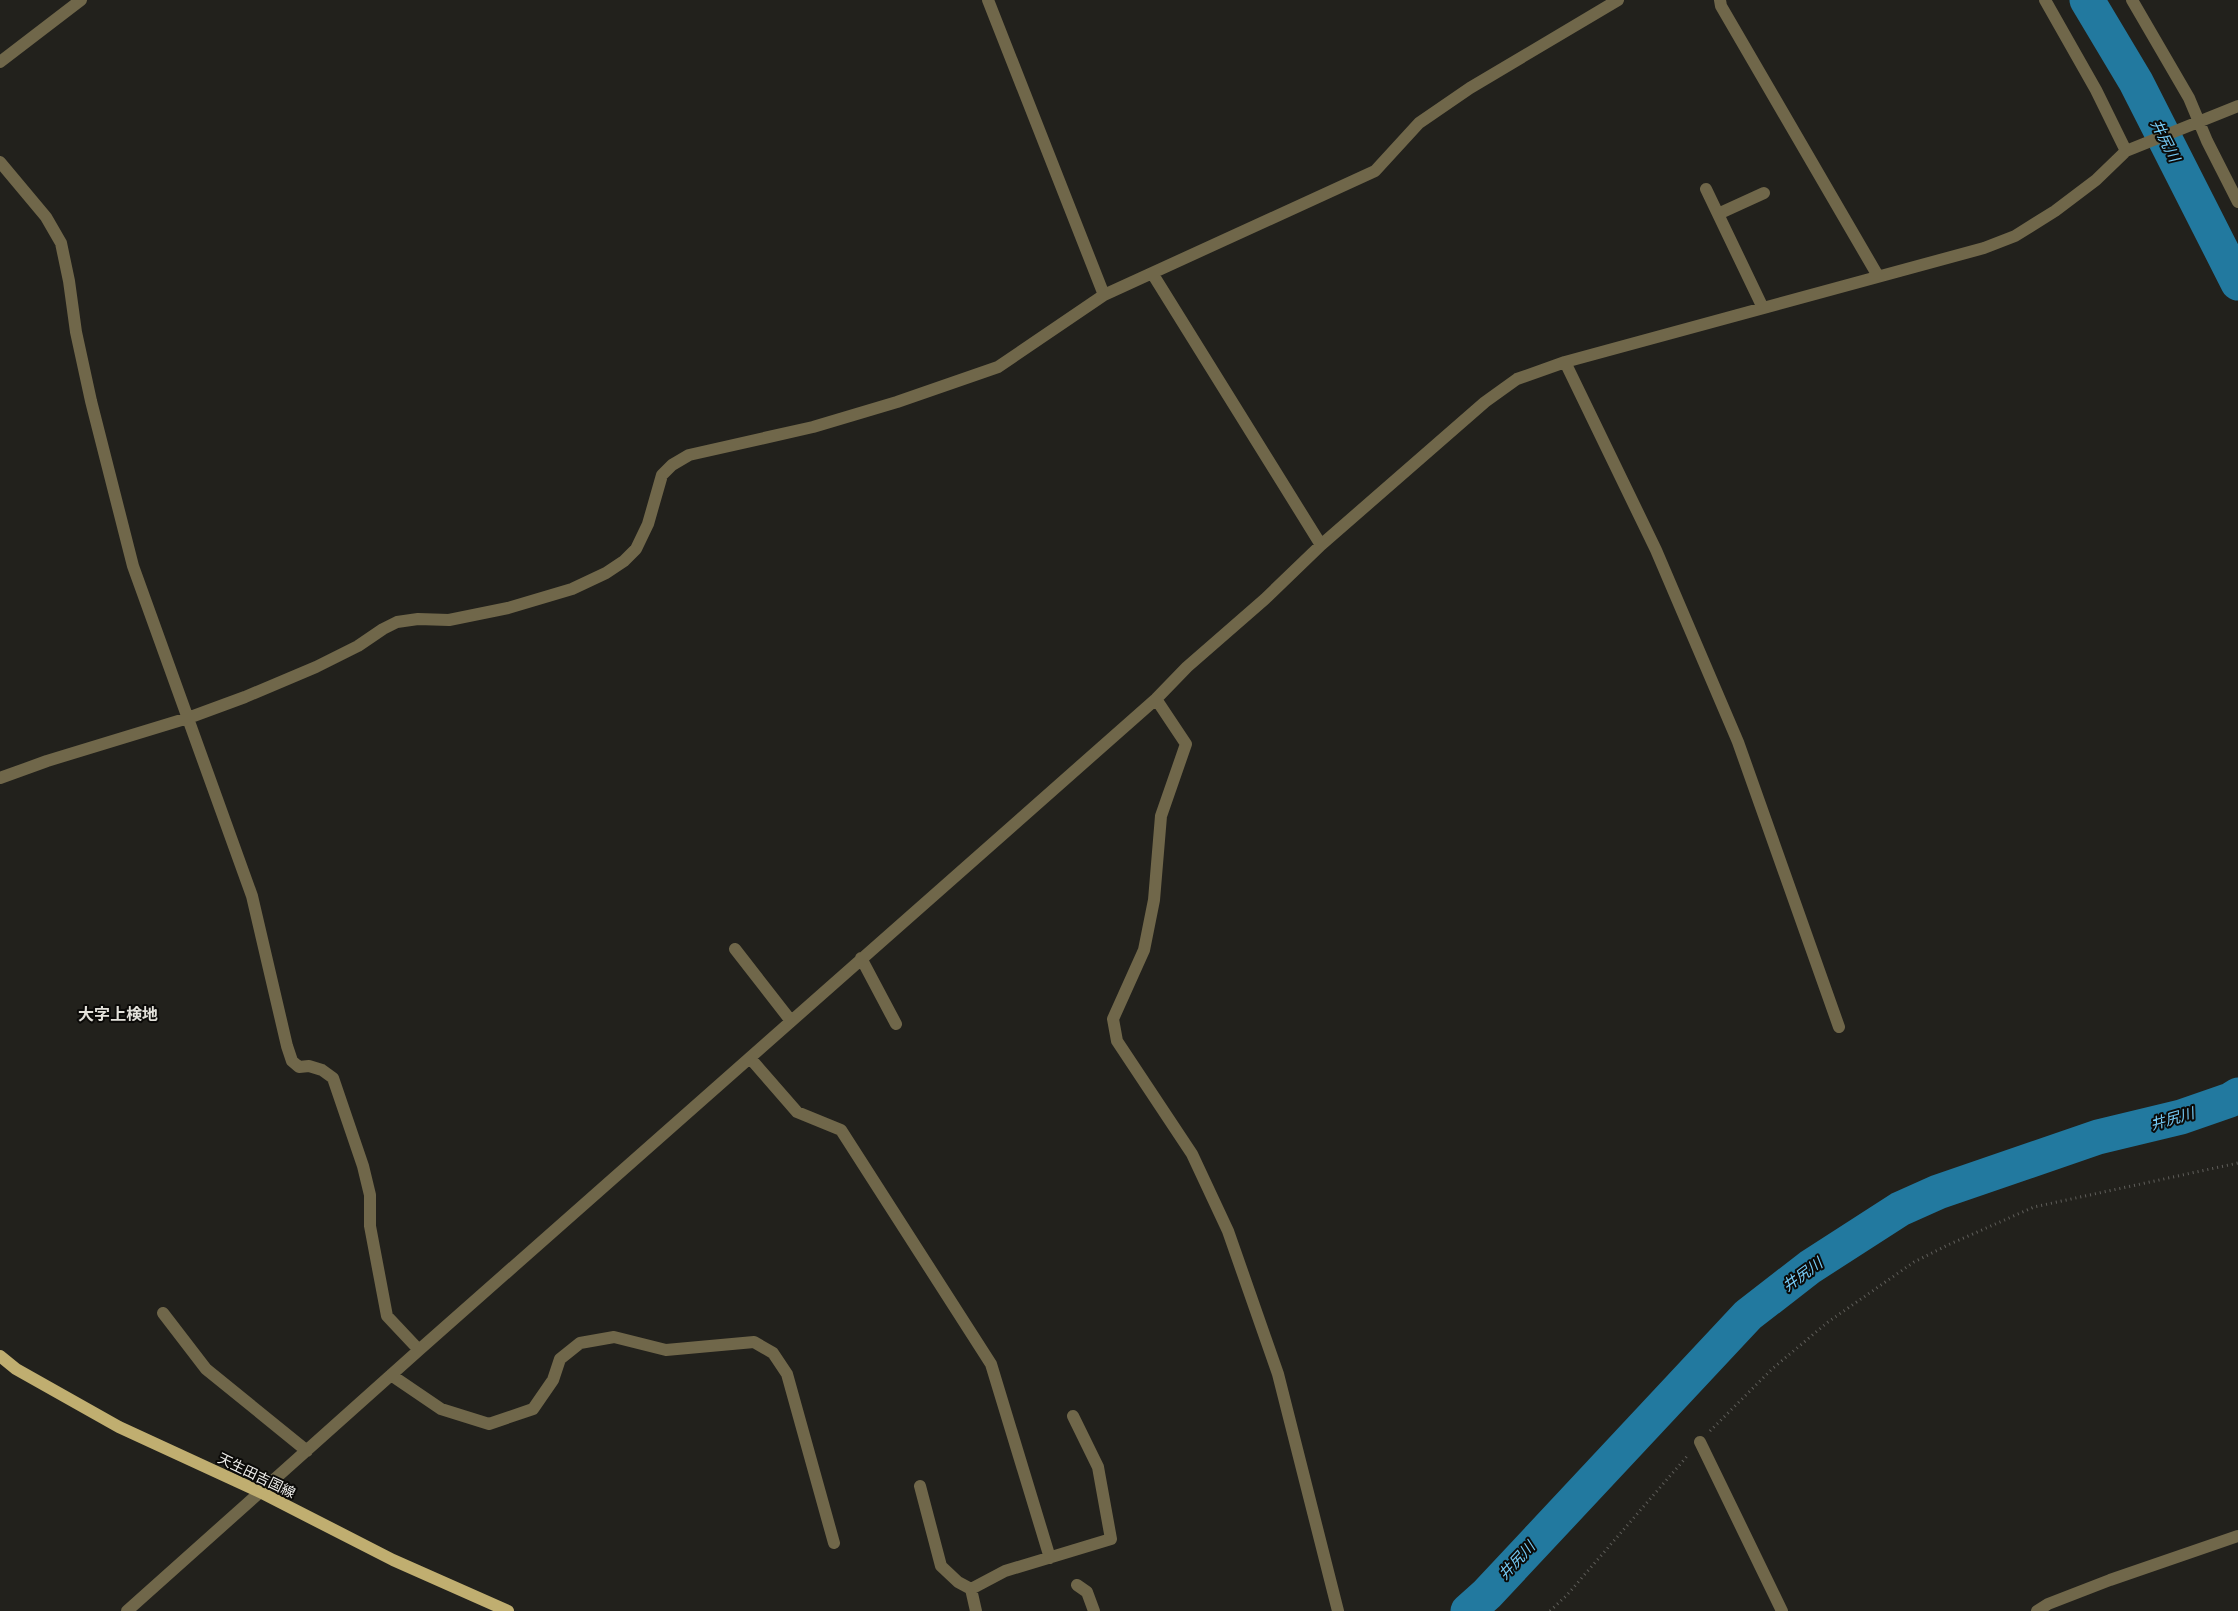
<svg xmlns="http://www.w3.org/2000/svg" width="2238" height="1611" font-family="Lato,'Noto Sans JP',sans-serif">
  <rect width="100%" height="100%" fill="#22211c"/>
  <g fill="none" stroke-linecap="round" stroke-linejoin="round">
    <path stroke="#22799f" stroke-width="35" d="M2087,0l49,82 102,201
      M1468,1611l19,-17 261,-279 62,-48 90,-58 38,-17 160,-55 83,-20 49,-17 8,-5"/>
    <path stroke="#605f5b" stroke-width="3" stroke-dasharray="1 4" stroke-linecap="butt" d="M1710,1431l62,-62 56,-47 86,-60 36,-18 84,-37 204,-44
      M1550,1611l17,-16 122,-141"/>
    <path stroke="#70674a" stroke-width="12" d="M988,0l116,295
      M1720,0l1,6 157,270
      M2045,0l51,90 30,61
      M2132,0l57,98 18,43 31,61
      M0,62l81,-62
      M0,162l46,55 15,26 8,38 7,51 15,69 42,165 119,330 35,150 5,15 7,6 10,-1 13,4 11,8 30,88 7,29v31l17,90 32,34
      M1706,189l57,119
      M1718,214l46,-21
      M1152,273l169,272
      M1565,362l91,188 82,192 101,285
      M1156,699l30,45 -25,72 -7,84 -10,50 -31,69 4,22 75,113 36,77 50,143 60,237
      M0,778l47,-17 141,-43 57,-21 71,-30 42,-21 25,-17 14,-7 21,-3 31,1 59,-12 64,-19 34,-16 18,-12 12,-12 12,-25 14,-49 10,-10 17,-10 124,-28 84,-25 101,-35 106,-72 271,-124 44,-48 51,-35 148,-88
      M735,949l56,72
      M861,958l35,66
      M750,1058l47,54 44,18 150,234 59,194
      M163,1313l43,56 101,82
      M391,1375l50,34 48,15 44,-15 20,-29 7,-21 20,-16 34,-6 52,13 88,-8 19,11 14,21 47,169
      M1700,1442l82,169
      M920,1486l21,80 17,16 13,7
      M1077,1585l10,7 7,19
      M127,1611l292,-261 737,-651 31,-32 78,-68 56,-54 164,-143 32,-23 48,-17 419,-114 31,-12 40,-25 41,-31 30,-29 112,-45
      M976,1611l-5,-22 34,-18 106,-32 -13,-72 -25,-51
      M2037,1611l11,-7 62,-24 128,-44"/>
    <path stroke="#c0ae70" stroke-width="12" d="M0,1356l16,13 103,58 141,65 133,68 115,51"/>
  </g>
  <g text-anchor="middle" dominant-baseline="central" stroke-width="4" stroke-linejoin="round" paint-order="stroke">
    <g font-size="14" fill="#eeedea" stroke="#0b0a08">
      <text transform="translate(257 1475) rotate(26)">天生田吉国線</text>
    </g>
    <g font-size="15" font-style="italic" fill="#75caf5" stroke="#0b0a08">
      <text transform="translate(2166 140) rotate(63)">井尻川</text>
      <text transform="translate(2172 1118) rotate(-16)">井尻川</text>
      <text transform="translate(1802 1274) rotate(-36)">井尻川</text>
      <text transform="translate(1516 1560) rotate(-47)">井尻川</text>
    </g>
    <g font-size="16" font-weight="bold" fill="#e3e1da" stroke="#0b0a08">
      <text x="118" y="1013">大字上検地</text>
    </g>
  </g>
</svg>
